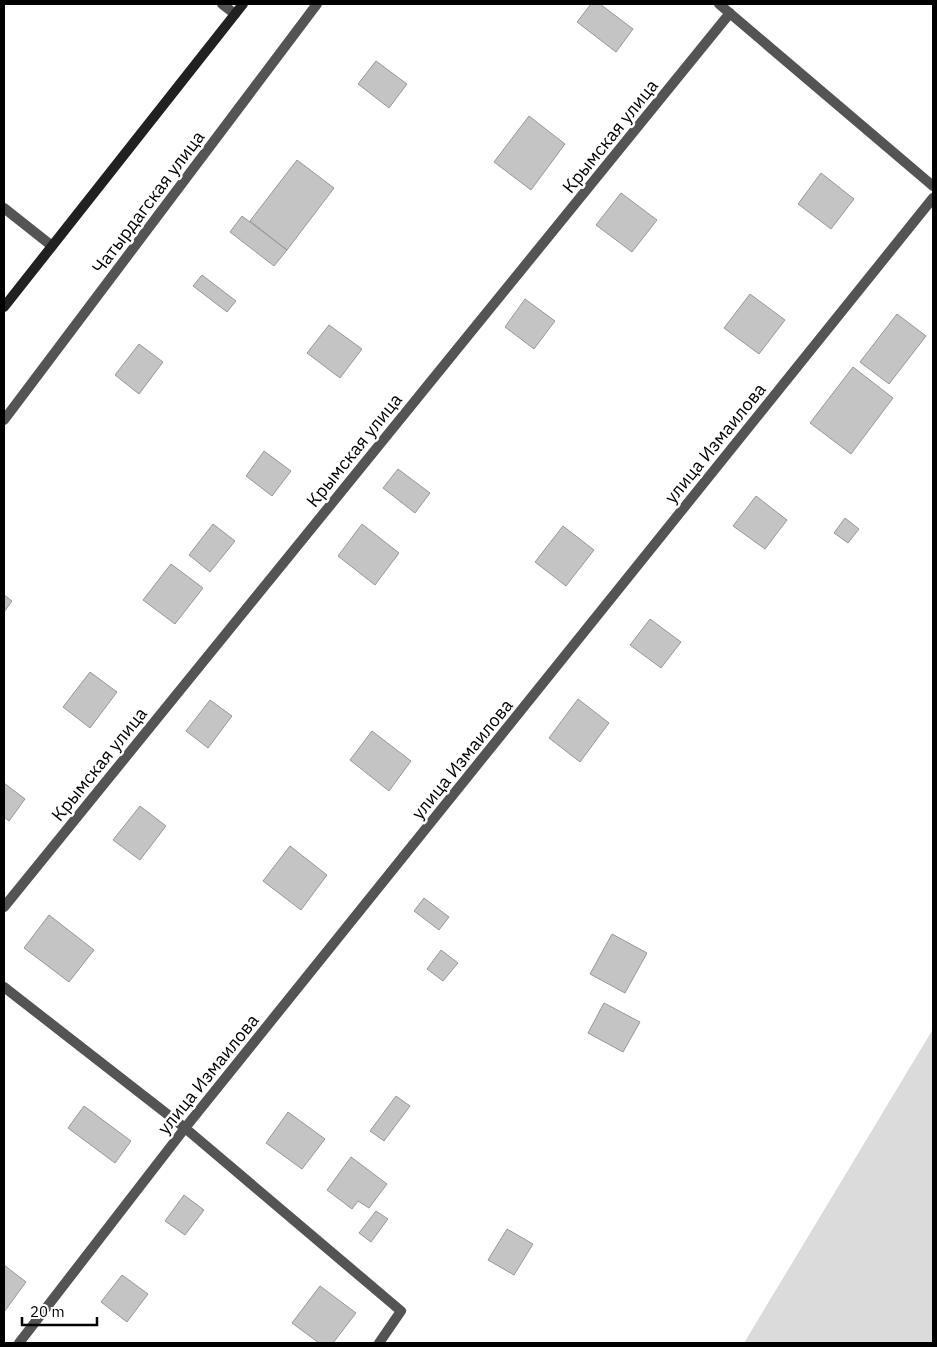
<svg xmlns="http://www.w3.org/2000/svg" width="937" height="1347" font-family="'IBM Plex Sans',sans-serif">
  <rect width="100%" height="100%" fill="#fff"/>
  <path fill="#dbdbdb" d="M933,1029v314h-189z"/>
  <path fill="#c4c4c4" stroke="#989898" d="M591,4h9l33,25 -17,23 -39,-30z
    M376,61l31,23 -18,24 -31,-24z
    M529,116l36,28 -34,46 -37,-28z
    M297,160l37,28 -47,62 -37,-29z
    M821,173l33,26 -23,30 -33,-25z
    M621,193l36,27 -25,32 -36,-27z
    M242,216l45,34 -13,16 -44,-34z
    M202,275l34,26 -9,11 -34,-26z
    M750,294l35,26 -26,34 -35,-26z
    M525,299l30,22 -21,28 -29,-22z
    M897,314l29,22 -37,48 -29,-22z
    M329,325l33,24 -22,29 -33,-25z
    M139,344l24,18 -24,32 -24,-19z
    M853,367l40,31 -42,56 -41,-31z
    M264,451l27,20 -19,25 -26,-20z
    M398,469l32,24 -15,20 -32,-25z
    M756,496l31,24 -22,29 -32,-23z
    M845,518l14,11 -11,14 -14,-10z
    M213,524l22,17 -25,31 -21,-17z
    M362,524l37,29 -24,32 -37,-29z
    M563,526l31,24 -28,36 -31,-24z
    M171,564l32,24 -28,36 -32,-24z
    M4,595l8,6 -8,11z
    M650,619l31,23 -20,26 -31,-23z
    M90,672l27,20 -27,36 -27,-21z
    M578,699l31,24 -29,39 -31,-24z
    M210,700l22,16 -24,32 -22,-17z
    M372,731l39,30 -22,30 -39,-31z
    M4,783l21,16 -16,22 -5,-4z
    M140,806l26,20 -26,34 -27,-20z
    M290,846l37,29 -26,35 -38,-29z
    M424,898l25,19 -10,13 -25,-19z
    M49,915l45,35 -25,32 -45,-34z
    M612,934l35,19 -22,40 -35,-19z
    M441,950l17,13 -15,18 -16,-12z
    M604,1003l36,19 -17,30 -35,-19z
    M396,1096l14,10 -26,35 -14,-10z
    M84,1106l47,35 -16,22 -47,-35z
    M288,1112l37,27 -23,30 -36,-26z
    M351,1157l36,27 -18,24 -11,-7 -6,8 -25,-19z
    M184,1195l20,15 -19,25 -20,-14z
    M376,1211l12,8 -17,23 -12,-9z
    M507,1229l26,15 -19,31 -26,-15z
    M4,1265l22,17 -22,30z
    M122,1275l26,19 -21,28 -26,-20z
    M320,1286l36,27 -23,30h-14l-27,-20z"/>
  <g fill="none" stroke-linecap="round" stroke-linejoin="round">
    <path stroke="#545454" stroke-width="10" d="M222,4l13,10
      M719,4l214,182
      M4,208l48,38
      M4,420l313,-416
      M4,907l726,-894
      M4,987l181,141 216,183 -22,32
      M19,1343l166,-215 748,-930"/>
    <path stroke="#212121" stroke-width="10" d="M4,307l239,-303"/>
  </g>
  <g text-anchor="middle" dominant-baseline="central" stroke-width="5" stroke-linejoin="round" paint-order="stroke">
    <g font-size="18" fill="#000" stroke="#fff">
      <text transform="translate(610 136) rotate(-51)">Крымская улица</text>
      <text transform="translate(148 202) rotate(-53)">Чатырдагская улица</text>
      <text transform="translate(715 443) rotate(-51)">улица Измаилова</text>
      <text transform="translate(354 450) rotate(-51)">Крымская улица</text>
      <text transform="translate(462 759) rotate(-51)">улица Измаилова</text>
      <text transform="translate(99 764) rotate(-51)">Крымская улица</text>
      <text transform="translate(208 1074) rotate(-51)">улица Измаилова</text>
    </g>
  </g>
  <rect width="937" height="1347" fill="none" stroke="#000000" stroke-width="10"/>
  <path d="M22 1317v8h75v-8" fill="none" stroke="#000000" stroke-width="2.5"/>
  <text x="30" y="1317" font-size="15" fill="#000000" stroke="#ffffff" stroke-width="4" paint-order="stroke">20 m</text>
</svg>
